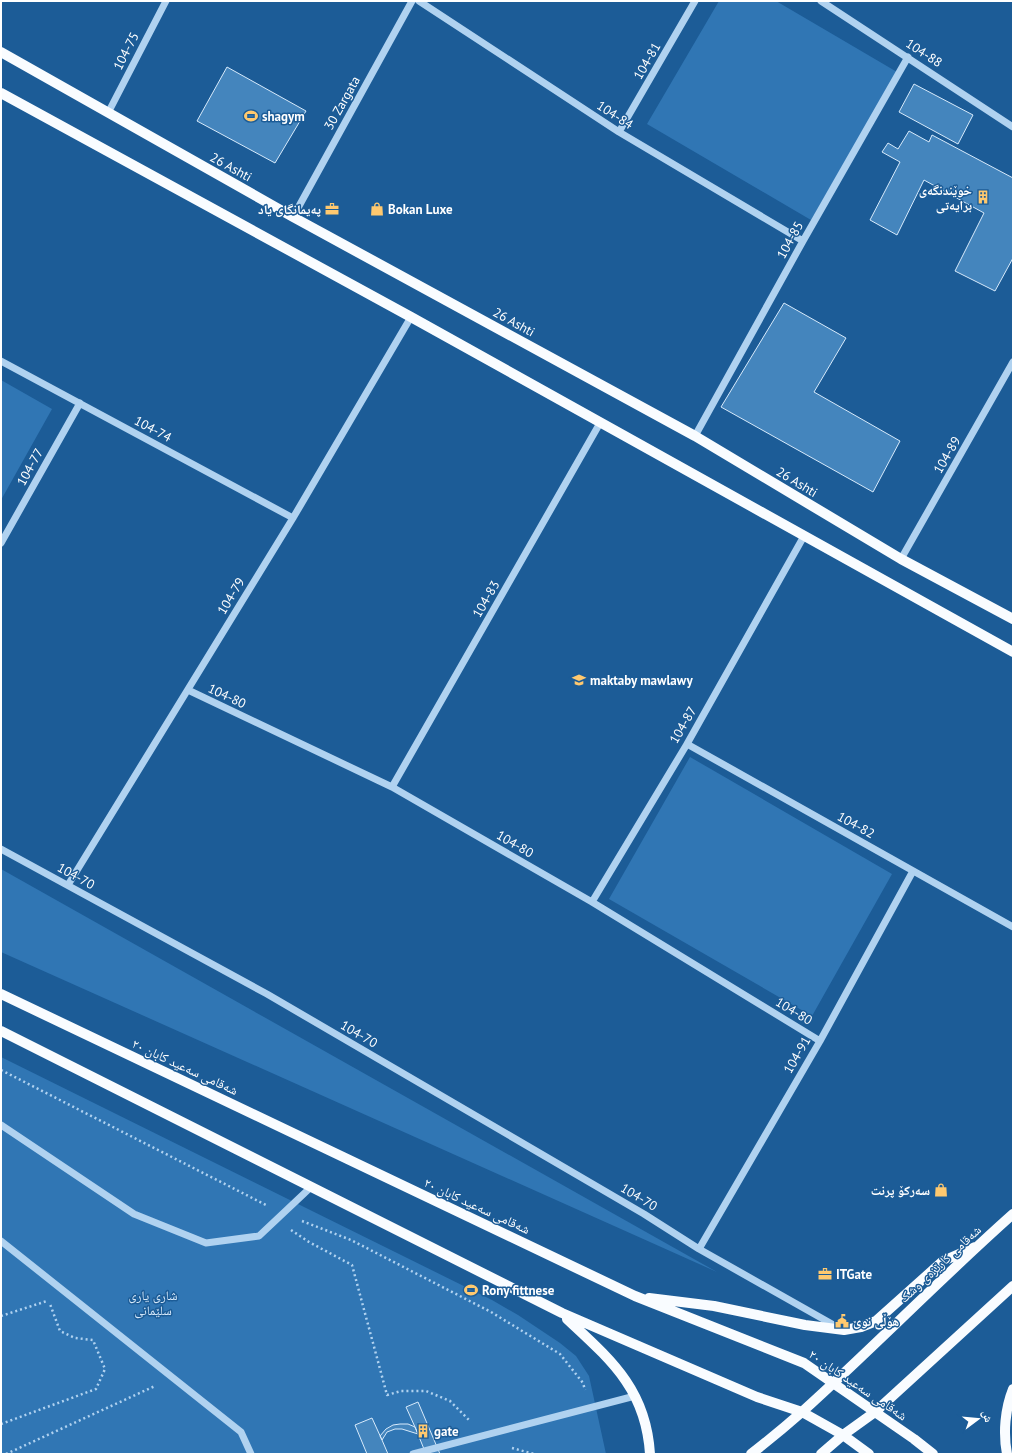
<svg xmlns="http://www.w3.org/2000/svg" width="1014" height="1455" font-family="'PT Sans','Noto Naskh Arabic',sans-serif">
  <rect width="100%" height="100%" fill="#1c5c97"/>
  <path fill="#3076b4" d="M719,1h57l121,71 -86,148 -164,-96z
    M1,380l51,29 -51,91z
    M690,757l202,117 -80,142 -203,-117z
    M1,869l716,403 -716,-320z
    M1,1057l491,243 26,15 42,28 16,13 13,20 17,78h-605z"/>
  <path fill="#4485bd" stroke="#d7eafb" d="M227,67l79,44 -31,52 -78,-42z
    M914,84l59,31 -15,29 -59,-32z
    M909,131l20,11 3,-7 81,43v80l-18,33 -40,-20 29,-58 -60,-33 -27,55 -27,-15 30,-58 -18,-10 6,-9 10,6z
    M784,303l62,35 -32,54 86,49 -27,51 -152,-85z
    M418,1402l22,52h-14l-11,-27 -9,-20z
    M372,1418l10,22 6,14h-21l-12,-29z
    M400,1424h8l7,3 3,7 -16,-5h-7l-8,3 -5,8 -2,-4 6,-7 7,-4z"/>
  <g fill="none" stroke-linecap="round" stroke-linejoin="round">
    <path stroke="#b0d2f0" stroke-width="2.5" stroke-dasharray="2 3" stroke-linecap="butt" d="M1,1070l265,135
      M302,1221l49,19 140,72 69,42 23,29 2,7
      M291,1230l18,12 43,23 35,130 14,-4h25l24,10 19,19
      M1,1316l46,-15
      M1,1424l95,-35 9,-20 -12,-29 -18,-2 -15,-7 -10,-27
      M512,1448l22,6
      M6,1454l149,-68"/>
    <path stroke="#b0d2f0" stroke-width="7" d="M419,1l200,131 184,109
      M821,1l192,126
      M108,113l58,-112
      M619,132l76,-131
      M293,217l119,-216
      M1,361l292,157
      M695,436l108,-195 105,-184
      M1,543l79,-140
      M901,559l112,-197
      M188,690l204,97 200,115 228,139
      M687,744l326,183
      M392,787l208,-364
      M1,849l266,145 377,220 55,35 140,79
      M68,885l225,-367 118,-201
      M592,902l95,-158 117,-208
      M1,1125l133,89 72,29 53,-7 52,-49
      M1,1241l240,191 10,22
      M699,1249l121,-208 93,-170
      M413,1454l222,-58"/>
    <path stroke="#f9fcff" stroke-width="10" d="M1,52l292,165 402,219 206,123 112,60
      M1,93l410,224 602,335
      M1,994l634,302 169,67 110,76 19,15
      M1,1031l561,282 195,84 45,15 41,23 26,19
      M649,1298l65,8 91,19 39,5 17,-3 15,-6 67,-60 32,-14
      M567,1319c44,41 79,70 83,135
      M751,1454c18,-14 35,-28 52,-43 71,-64 138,-133 210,-197
      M821,1454l22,-19 32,-23 138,-126
      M1007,1454c-4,-21 -2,-45 6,-65"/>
  </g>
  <defs>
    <g id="stadium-bare" transform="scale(1.08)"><path d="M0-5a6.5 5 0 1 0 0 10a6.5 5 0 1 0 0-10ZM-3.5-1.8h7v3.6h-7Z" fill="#ffc96f" stroke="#1c5c97" stroke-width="2.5" paint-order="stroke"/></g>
    <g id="building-bare" transform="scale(1.08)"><path d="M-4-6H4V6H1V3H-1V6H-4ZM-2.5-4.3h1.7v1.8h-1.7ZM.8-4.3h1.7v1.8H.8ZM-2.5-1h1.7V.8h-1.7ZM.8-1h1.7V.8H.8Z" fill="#ffc96f" stroke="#1c5c97" stroke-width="2.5" paint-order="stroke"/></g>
    <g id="office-bare" transform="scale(1.08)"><path d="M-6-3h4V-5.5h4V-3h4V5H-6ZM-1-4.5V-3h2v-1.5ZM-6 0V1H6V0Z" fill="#ffc96f" stroke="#1c5c97" stroke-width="2.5" paint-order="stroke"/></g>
    <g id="shop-bare" transform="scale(1.08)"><path d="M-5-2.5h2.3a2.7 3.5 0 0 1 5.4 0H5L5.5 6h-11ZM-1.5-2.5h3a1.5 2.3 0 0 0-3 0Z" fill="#ffc96f" stroke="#1c5c97" stroke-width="2.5" paint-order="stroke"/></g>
    <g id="school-bare" transform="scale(1.08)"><path d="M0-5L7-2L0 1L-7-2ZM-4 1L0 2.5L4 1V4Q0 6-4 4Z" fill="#ffc96f" stroke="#1c5c97" stroke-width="2.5" paint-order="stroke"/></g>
    <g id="civic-bare" transform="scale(1.08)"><path d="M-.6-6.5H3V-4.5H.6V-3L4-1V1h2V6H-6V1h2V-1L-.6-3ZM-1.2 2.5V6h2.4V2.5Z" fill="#ffc96f" stroke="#1c5c97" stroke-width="2.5" paint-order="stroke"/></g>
  </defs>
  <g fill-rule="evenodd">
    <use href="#stadium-bare" x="251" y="116"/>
    <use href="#building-bare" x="983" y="197"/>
    <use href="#office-bare" x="332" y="209"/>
    <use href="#shop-bare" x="377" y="209"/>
    <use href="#school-bare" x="579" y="680"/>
    <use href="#shop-bare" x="941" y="1190"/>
    <use href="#office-bare" x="825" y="1274"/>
    <use href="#stadium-bare" x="471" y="1290"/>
    <use href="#civic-bare" x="842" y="1321"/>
    <use href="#building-bare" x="423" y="1431"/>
  </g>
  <g text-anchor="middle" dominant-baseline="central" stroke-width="3" stroke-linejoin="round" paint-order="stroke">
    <g font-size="13" fill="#fff" stroke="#1c5c97">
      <text transform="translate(126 51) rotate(-63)">104-75</text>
      <text transform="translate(924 53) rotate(33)">104-88</text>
      <text transform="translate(647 61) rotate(-60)">104-81</text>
      <text transform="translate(342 103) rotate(-61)">30 Zargata</text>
      <text transform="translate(615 115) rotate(33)">104-84</text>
      <text transform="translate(231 167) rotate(29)">26 Ashti</text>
      <text transform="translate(790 240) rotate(-61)">104-85</text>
      <text transform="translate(514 322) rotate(29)">26 Ashti</text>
      <text transform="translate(153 429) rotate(28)">104-74</text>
      <text transform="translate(947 455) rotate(-60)">104-89</text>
      <text transform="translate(30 467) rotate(-61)">104-77</text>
      <text transform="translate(797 482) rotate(31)">26 Ashti</text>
      <text transform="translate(231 596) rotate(-59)">104-79</text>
      <text transform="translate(486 599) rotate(-60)">104-83</text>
      <text transform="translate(227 696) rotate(25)">104-80</text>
      <text transform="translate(683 725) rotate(-60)">104-87</text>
      <text transform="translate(856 825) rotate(29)">104-82</text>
      <text transform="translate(515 844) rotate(30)">104-80</text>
      <text transform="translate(76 876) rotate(29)">104-70</text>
      <text transform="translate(794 1011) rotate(31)">104-80</text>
      <text transform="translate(359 1034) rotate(30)">104-70</text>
      <text transform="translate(797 1055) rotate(-60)">104-91</text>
      <text transform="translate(185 1067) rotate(25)">شەقامی سەعید کابان ٢٠</text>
      <text transform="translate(639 1197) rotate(31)">104-70</text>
      <text transform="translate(477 1206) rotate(25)">شەقامی سەعید کابان ٢٠</text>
      <text transform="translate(940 1264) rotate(-43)">شەقامی کارێزەی وشک</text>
      <text transform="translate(858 1385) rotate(34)">شەقامی سەعید کابان ٢٠</text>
    </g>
    <g font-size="13" font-weight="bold" fill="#fff" stroke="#1c5c97" text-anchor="start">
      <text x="262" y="116">shagym</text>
      <text x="972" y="190" text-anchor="end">خوێندنگەی<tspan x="972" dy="15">برایەتی</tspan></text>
      <text x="321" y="209" text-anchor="end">پەیمانگای یاد</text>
      <text x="388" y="209">Bokan Luxe</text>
      <text x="590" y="680">maktaby mawlawy</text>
      <text x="930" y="1190" text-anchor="end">سەرکۆ پرنت</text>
      <text x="836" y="1274">ITGate</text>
      <text x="482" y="1290">Rony fittnese</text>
      <text x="853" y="1321">ھۆڵی نوێ</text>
      <text x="434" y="1431">gate</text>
    </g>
    <g font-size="13" fill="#d7eafb" stroke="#1c5c97">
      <text x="153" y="1295">شاری یاری<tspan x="153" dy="15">سلێمانی</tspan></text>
    </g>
  </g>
  <rect width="1014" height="1455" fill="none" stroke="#ffffff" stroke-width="4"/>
  <g transform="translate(978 1419) rotate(74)" stroke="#1c5c97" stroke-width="3" paint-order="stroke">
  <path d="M0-3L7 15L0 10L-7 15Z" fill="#ffffff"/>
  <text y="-6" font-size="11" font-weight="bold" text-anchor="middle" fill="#ffffff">ش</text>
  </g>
</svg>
